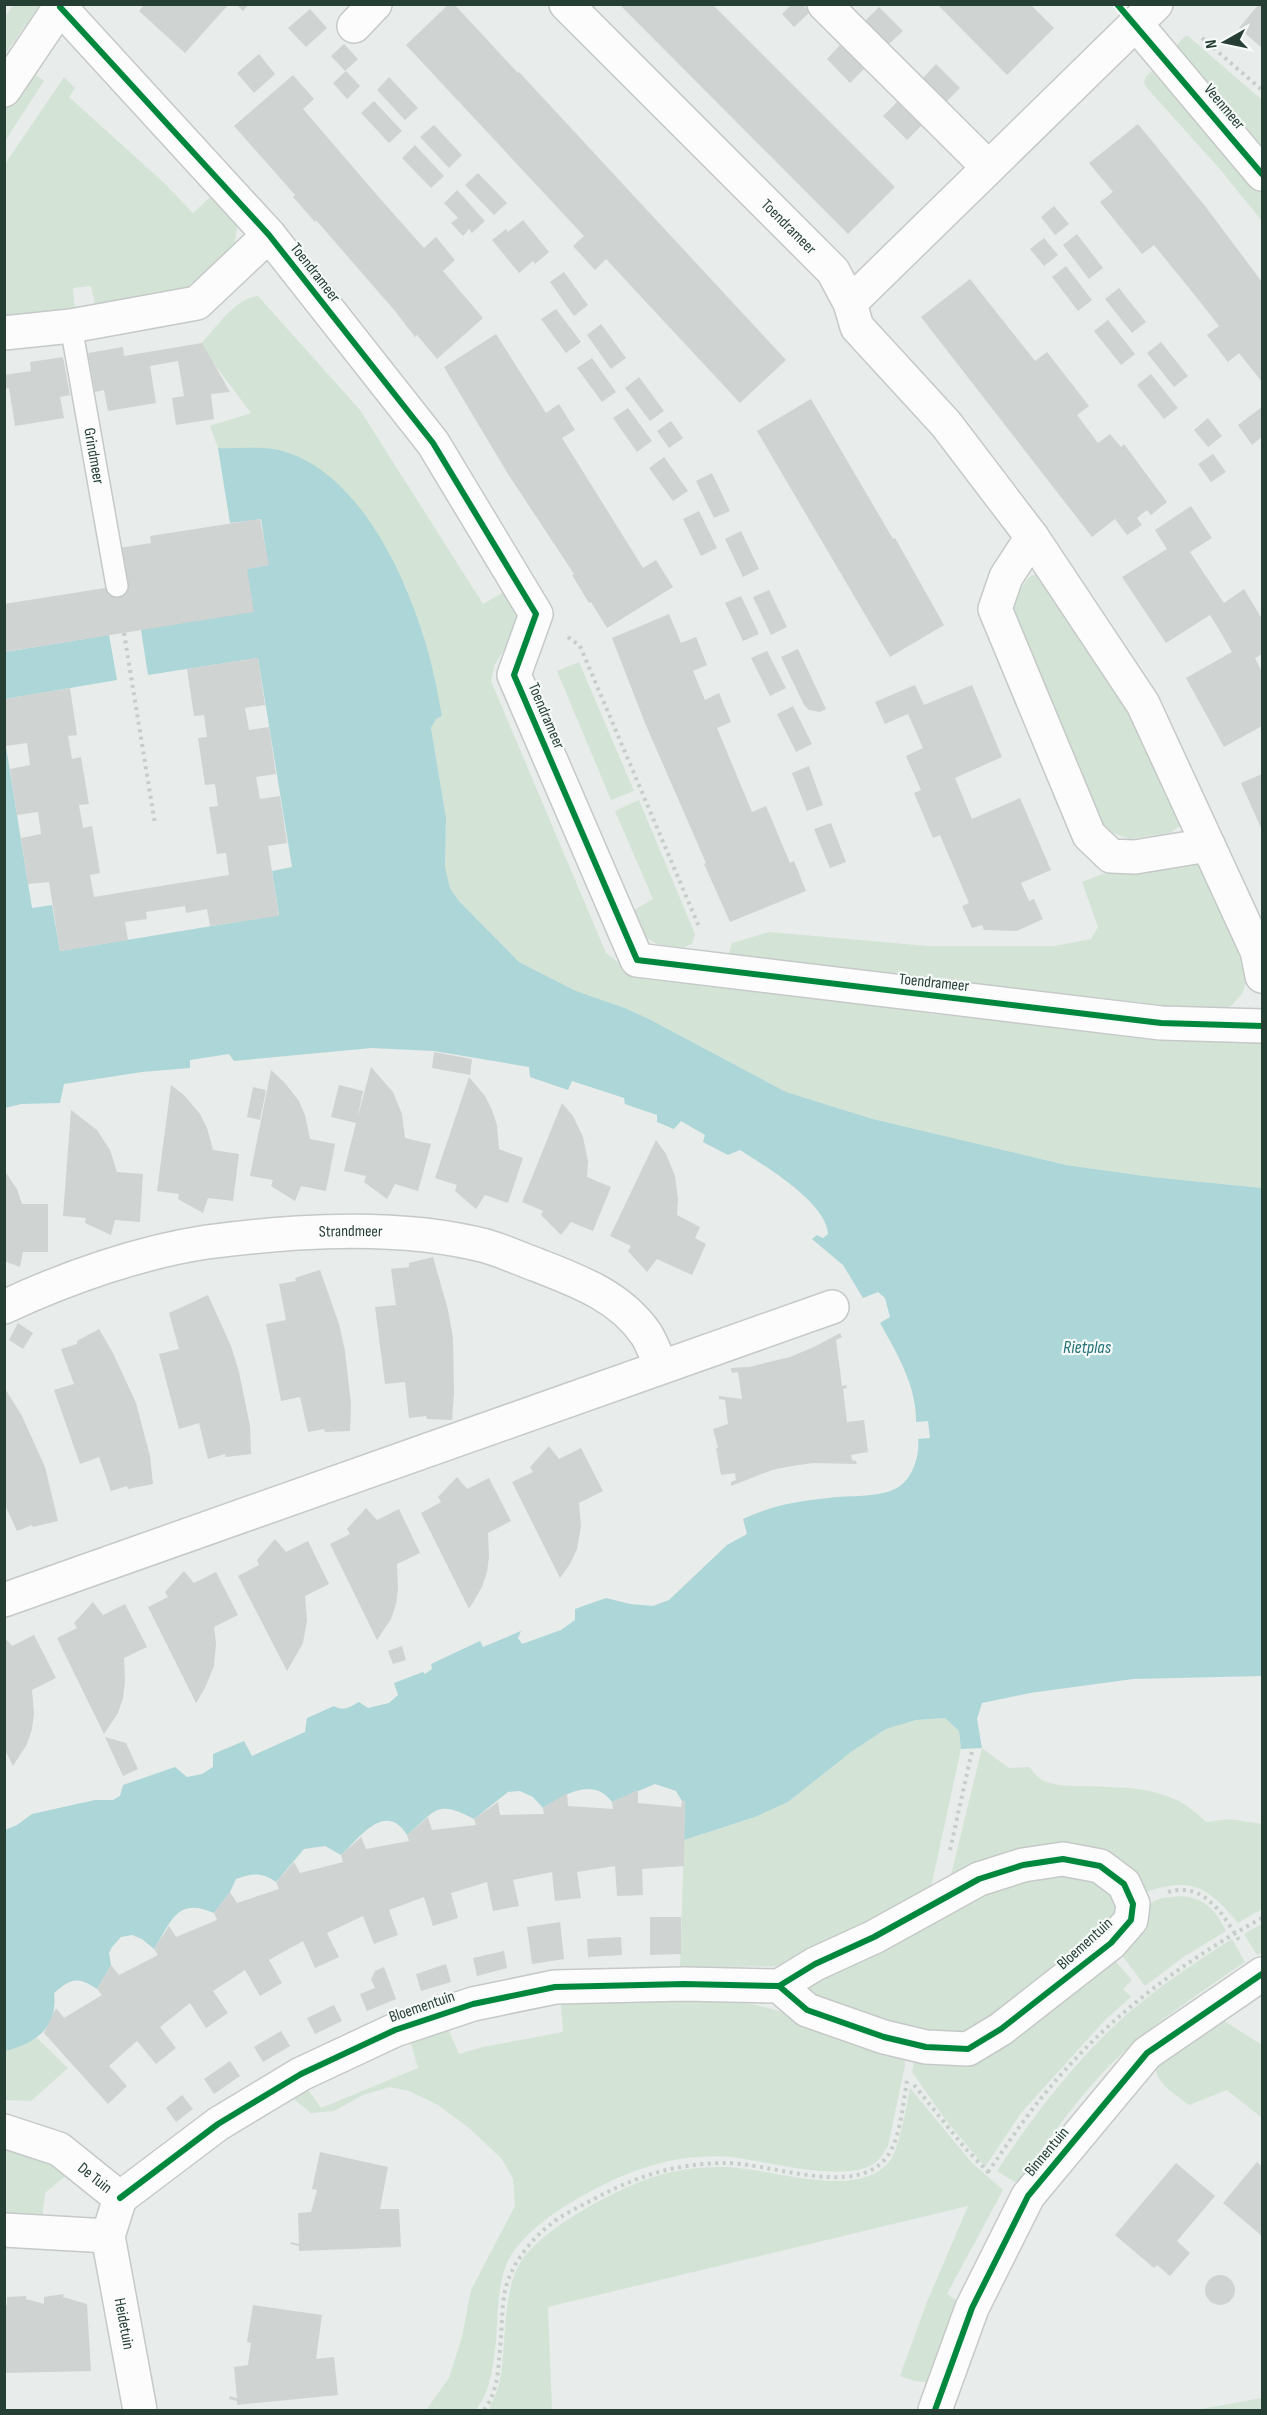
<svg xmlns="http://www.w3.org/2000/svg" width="1267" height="2415" font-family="'Sofia Sans Condensed',sans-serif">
  <rect width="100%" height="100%" fill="#e8ecea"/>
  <path fill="#d3e4d6" d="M13,5h25l1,1 -34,48v-37z
    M1188,36l74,64v50l-88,-102 10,-11z
    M1155,69l107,123v29l-43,-53 -73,-81 -2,-5 2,-6z
    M29,70l15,11 -39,60v-35z
    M64,77l11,11 -6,9 93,84 31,32 22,-20 20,22 2,12 -2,17 -6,10 -51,40 -82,15 -5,-23 -18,2 2,23 -70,12v-159z
    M258,296l102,114 123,194 26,-15 11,15 -5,29 -20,31 -4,17 115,272 12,9 19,9 295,43 283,28h47v146l-110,-11 -86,-12 -193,-46 -87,-27 -137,-73 -24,-11 -49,-17 -57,-29 -60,-61 -9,-13 -5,-21 1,-49 -15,-90 5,-9 6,-3 -19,-83 -17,-46 -29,-53 -110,-85 -49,-1 -8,-22 41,-13 -51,-68c16,-17 34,-46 58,-49z
    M1032,575h10l76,115 65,128 -3,8 -10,7 -41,6 -16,-6 -14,-13 -86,-210c3,-13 8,-26 19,-35z
    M579,662l55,129 -23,9 -54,-129z
    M639,800l56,134 -3,10 -10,4 -25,-4 -17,-10 -9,-22 22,-13 -38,-88z
    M1201,861l10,9 38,105 -7,19 -11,12 -23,6 -476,-56 -3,-3 3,-10 37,-11 159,14h126l37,-7 7,-12 -16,-45 41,-16z
    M945,1718l14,13 2,18 -31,143 -149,74 -101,2 4,-128 71,-23 33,-15 63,-50 35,-23 30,-9z
    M982,1748l27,20 20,-1c4,3 8,11 13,13 11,6 30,6 42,6 47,2 86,-1 122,36l23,-3 33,5v85l-24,14c-29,-35 -46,-47 -92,-31l-35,-35 -162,26z
    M1040,1871l54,7 21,23 3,8 -4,13 -115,95 -53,24 -99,-30 -40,-19 -2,-9 155,-80z
    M1181,1896c24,2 34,13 45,35l-44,27 -37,28 -27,-36 30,-46 14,-6z
    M1262,1924v28l-5,3 -13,-21z
    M1232,1939l13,23c-38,26 -76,51 -111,81 -43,36 -85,94 -116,141l-21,-13c34,-52 72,-102 117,-145 36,-34 77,-61 118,-87z
    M1111,1956l21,24 -9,9 8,8 -25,22 -85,94 -36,54 -40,-48 -33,-47 3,-15 15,3z
    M608,1999c37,0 75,-3 111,0 62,6 126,35 185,56l1,10 -17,81c-4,6 -8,14 -14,18 -33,19 -107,-3 -143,-7 -11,-1 -22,-1 -32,0 -28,1 -59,11 -84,22 -34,16 -89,46 -107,82 -11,23 -10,55 -12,81 -3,24 -5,49 -20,68h-50l23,-32 13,-41 9,-47 44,-84 -2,-27 -11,-20 -33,-31 -31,-23 -29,-14 -19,-4 -27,8 -29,16 -23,2 -21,-17 16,-9 15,21 97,-40 -8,-28 38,-12 11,26 24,-7 80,-15 -2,-28z
    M1218,2017l44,28v73l-35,-28 -38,15c-15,-12 -37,-23 -33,-44z
    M37,2038l31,30 -37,33 -26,-1v-49z
    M910,2088l62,75 31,27 -56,104 10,7 -31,81 -12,-1 -14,-5 27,-74 41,-96 -420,101 4,103h-63c3,-9 9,-19 11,-29 7,-38 1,-93 24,-124 28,-35 109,-79 153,-86 14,-3 31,-4 45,-4 44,-1 134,35 167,-5 11,-13 17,-56 21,-74z
    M4,2141l32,12 32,21 -23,19 -3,27 -37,-1z
    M1262,2398v12h-66z"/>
  <path fill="#acd6d7" d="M218,448c21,1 48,-3 68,4 70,22 115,114 136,179 9,28 15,57 20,85l-6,3 -5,9 15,90 -1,49 5,21 9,13 60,61 57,29 49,17 24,11 137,73 87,27 193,46 86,12 110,11v488l-129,3 -103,14 -48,10 -5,16 5,29 -21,1 -2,-18 -14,-13 -29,2 -30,9 -35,23 -63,50 -33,15 -71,23 1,-39h-3l-6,-10 -21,-7 -43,18c-19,-26 -48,-7 -69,6l-10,-11 -13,-6 -12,1 -34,27c-37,-20 -38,-9 -67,16 -22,-35 -48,4 -66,20l-16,-9 -21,3 -28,33c-14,-10 -24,-9 -40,-3l-6,13 -16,21c-38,-17 -43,10 -60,36l-12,-10 -10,-4 -11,2 -9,10 -3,6 2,12 -14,24c-19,-13 -26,-11 -43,4 4,35 -18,50 -49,58v-221l12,-5 15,-11 63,-14h18l7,-4 3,-11 52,-18 12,10 15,-3 11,-7v-13l31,-13 8,15 53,-24 2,-14 27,-12c9,6 16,1 25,-4l9,6 21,-5 9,-8 -4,-12 29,-11 2,2 7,-5 -1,-5 49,-23 3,6 38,-16 -3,7 4,6 39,-14 14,-10v-11l31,-11 24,6 23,2 16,-6 58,-55 20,-11 -4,-15c27,-13 55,-18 85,-21 22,-3 50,0 69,-10 16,-9 23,-33 21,-49l12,-1 -2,-17 -12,1c1,-35 -19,-69 -36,-99l10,-6 -5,-19 -7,-6 -15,6 -20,-33 -31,-26 5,-4 6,3 5,-4c-1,-31 -63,-68 -88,-84l-12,5 -25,-13 2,-7 -24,-14 -7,8 -17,-7v-7l-32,-11 -1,-6 -52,-17 -4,9 -38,-13 -1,-10 -95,-16 -62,-3 -138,13 -5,-7 -39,6v8l-48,4 -78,12 -4,19 -39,1 -16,4 -1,-374 28,174 20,-3 8,46 219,-36 -7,-44 20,-4 -34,-209 -110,17 -7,-45 106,-61 21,-4 -7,-46 -31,4z
    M109,635l8,45 -112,19v-47z"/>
  <path fill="#cfd3d1" d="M145,4h84l-44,49 -46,-42z
    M236,4h13l-6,7z
    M449,4h5l64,69 1,-1 267,288 -46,43 -134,-144 -11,11 -22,-24 11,-10 -178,-191z
    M619,4h93l183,183 -47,47z
    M792,4h10l8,8 -16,15 -12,-13z
    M937,4h93l24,24 -47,47z
    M1259,4h3v44l-23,-20z
    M879,7l24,24 -15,14 -24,-23z
    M310,9l17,19 -21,19 -18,-19z
    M344,44l14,15 -13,12 -14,-15z
    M841,44l24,24 -15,15 -23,-24z
    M259,54l16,20 -21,19 -17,-20z
    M936,64l24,24 -15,15 -23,-24z
    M346,71l14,15 -13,13 -14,-16z
    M293,75l21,24 -11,10 80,93 41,46 12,-11 19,23 -12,11 40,47 -46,41 -20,-24 -2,2 -20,-26 -79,-91 -1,2 -22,-25 2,-2 -61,-69z
    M389,77l29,31 -13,12 -28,-30z
    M374,101l28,30 -13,12 -28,-30z
    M898,101l24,24 -15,15 -24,-24z
    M1138,124l67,82 57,76v100l-23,-29 -11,9 -21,-27 12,-9 -22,-28 -43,-53 -12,9 -42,-52 13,-10 -24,-29z
    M434,125l28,30 -13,13 -29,-31z
    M415,145l29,31 -13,12 -29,-30z
    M478,173l29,30 -13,12 -29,-30z
    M457,190l28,31 -13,12 -3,-4 -6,7 -12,-13 7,-5 -14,-15z
    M1054,206l15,18 -14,11 -14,-18z
    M523,220l26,32 -14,12 -2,-3 -14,12 -27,-33 14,-11 2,3z
    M1077,234l26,34 -14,11 -26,-34z
    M1044,238l14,17 -14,11 -14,-17z
    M1066,266l26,34 -14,11 -26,-34z
    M564,272l24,33 -14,11 -24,-34z
    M970,279l65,82 12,-9 42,54 -12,9 21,28 12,-9 11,13 3,-3 43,58 -16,13 -4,-5 -10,8 5,7 -15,10 -12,-16 -23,18 -171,-220z
    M1119,288l27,34 -14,11 -27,-34z
    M556,309l25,33 -15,11 -25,-34z
    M1108,320l27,34 -14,11 -27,-34z
    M601,324l25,34 -15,11 -24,-34z
    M496,334l50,79 13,-9 16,26 -13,8 81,130 13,-8 17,27 -66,41 -16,-26 -2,1 -17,-28 2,-1 -66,-100 -64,-107z
    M1161,342l27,34 -14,11 -27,-34z
    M202,343l28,49 -19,2 3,25 -38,6 -4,-27 12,-2 -6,-35 -28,5 6,37 -48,8 -4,-21 -9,2 -7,-39 35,-6 1,9z
    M63,357l7,38 -10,2 4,21 -49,8 -6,-38 -5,1v-14l27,-4 -1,-9z
    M592,358l24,34 -14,10 -25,-34z
    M1151,374l27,34 -14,11 -27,-34z
    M639,377l25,34 -14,10 -25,-33z
    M811,399l82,140 2,-1 49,87 -54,32 -133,-226z
    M1262,407v30l-10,8 -14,-20z
    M628,408l24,33 -15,11 -24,-34z
    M1208,418l14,18 -14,11 -14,-17z
    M671,421l12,17 -14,10 -12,-17z
    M1213,454l13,18 -15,10 -13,-18z
    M664,457l24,34 -15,10 -24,-33z
    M712,473l18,38 -16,7 -18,-37z
    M1191,506l21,32 -22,14 13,20 21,31 20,-14 18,30v35l-7,4 7,14v54l-38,21 -38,-69 46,-26 -11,-19 -11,-18 -44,28 -44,-66 45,-28 -12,-19z
    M699,511l18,37 -16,8 -18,-37z
    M260,519l9,46 -22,4 7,43 -250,40v-48l120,-19 -5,-37 32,-5 -1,-7z
    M741,531l18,38 -16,8 -18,-38z
    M769,590l18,37 -16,8 -18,-38z
    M741,596l18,38 -16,7 -18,-38z
    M669,614l12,29 15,-6 11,28 -14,6 12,29 14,-7 12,29 -14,6 35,84 14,-6 24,57 4,-2 12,30 -76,31 -26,-58 2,-1 -61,-140 -33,-85z
    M798,649l28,60 -6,3 -11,-2 -5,-5 -23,-48z
    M767,651l19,37 -16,8 -19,-38z
    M258,658l7,47 -20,3 4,22 20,-3 7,47 -20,3 4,22 20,-3 7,47 -19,3 11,70 -69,10 -3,-17 -21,4 -1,-7 -39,6 1,7 -22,3 3,18 -68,11 -11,-69 -21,2 -7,-46 20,-4 -3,-22 -21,3 -7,-46 20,-4 -3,-22 -21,3 -2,-47 66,-11 7,47 -9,1 4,23 9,-2 8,47 -10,1 4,23 9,-2 8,47 -10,2 4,22 67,-11 68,-11 -3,-22 -9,1 -8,-47 9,-1 -3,-22 -10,1 -7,-47 9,-1 -3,-22 -10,1 -7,-47z
    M915,685l9,20 48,-20 30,72 -47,21 17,41 48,-21 31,72 -30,13 8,18 5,-2 9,20 -26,12 -33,-1 -2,-5 -10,3 -10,-22 7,-3 -29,-68 -7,3 -19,-45 7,-3 -15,-34 17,-8 -15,-34 -23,10 -10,-22z
    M793,706l19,38 -16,8 -19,-38z
    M809,766l14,39 -16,6 -15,-38z
    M1262,774v56l-21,-47z
    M831,823l15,39 -16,6 -16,-39z
    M434,1052l38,7 -2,16 -38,-7z
    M371,1067l22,25 9,22 3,24 26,6 -13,47 -23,-7 -8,15 -23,-17 2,-6 -22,-5 12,-48 -25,-6 8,-32 24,6 -6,29z
    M271,1070l13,12 15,19 6,14 5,24 25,5 -9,47 -25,-5 -6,15 -24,-15 2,-6 -23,-4z
    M469,1077l16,19 7,14 5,15 2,24 24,9 -15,45 -23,-8 -9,14 -21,-18 2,-6 -22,-7z
    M171,1085l13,10 16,19 7,14 6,22 26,4 -6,47 -25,-3 -5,15 -25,-14 1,-5 -22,-3z
    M253,1087l13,3 -6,30 -13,-3z
    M562,1103l11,13 10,21 5,24 -1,16 24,10 -18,44 -22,-9 -10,13 -20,-20 2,-4 -21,-9z
    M71,1110l26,20 13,20 7,22 26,2 -3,48 -25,-2 -4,15 -26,-12 1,-5 -23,-2z
    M656,1140l10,14 9,22 3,23 -1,16 23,12 -5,11 11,6 -14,31 -35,-16 -10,13 -19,-21 3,-5 -21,-10z
    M4,1170l13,19 5,15h26v48h-25l-3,15 -16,-6z
    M433,1257l15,53 5,28 1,55 -2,27 -25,-1 -1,-3 -17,2 -4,-36 -20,2 -10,-77 21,-2 -5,-36 18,-2v-4z
    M320,1270l19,54 6,27 6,53 -1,27 -25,1 -1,-3 -16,3 -8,-35 -19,4 -15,-77 20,-4 -7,-36 17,-3 -1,-3z
    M208,1295l23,51 8,26 11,54 1,28 -25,3 -1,-3 -17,5 -9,-36 -20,6 -20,-75 20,-5 -10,-36z
    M18,1323l15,10 -10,16 -14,-9z
    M99,1329l14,24 23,50 14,53 3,28 -25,5 -1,-3 -16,5 -12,-34 -19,7 -26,-74 20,-6 -13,-35 16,-5v-3z
    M840,1333l2,4 -6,3 6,46 4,-1 1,3 -4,1 4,33 17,-2 4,32 -17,3 1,5 4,1 1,3 -44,-1 -21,3 -20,4 -41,16v-4l5,-2 -1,-7 -14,2 -5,-27h2l-5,-19 15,-5 -3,-24 -6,-1v-3l23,3 -4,-27 -6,1 -1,-5 18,-1 41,-10 26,-11z
    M4,1387l18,29 23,51 13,54 -25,6 -1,-2 -15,6 -13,-28z
    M549,1446l10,13 22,-11 22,43 -24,12 2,23 -4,23 -7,15 -10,14 -48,-96 21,-10 -3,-5z
    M457,1477l10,12 22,-11 22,43 -23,12 1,24 -2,15 -5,15 -13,22 -48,-96 20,-11 -3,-5z
    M366,1508l11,12 22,-11 21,44 -23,11 1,24 -2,16 -5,15 -14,21 -47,-96 20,-10 -3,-5z
    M275,1539l11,13 22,-11 21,43 -24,12 2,24 -4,23 -16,28 -49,-95 21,-11 -2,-5z
    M184,1571l10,12 22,-11 22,43 -24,12 2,16 -2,23 -9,22 -9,15 -48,-96 20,-10 -3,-5z
    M93,1602l10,13 22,-11 22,43 -23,11 1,24 -2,16 -5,15 -14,21 -47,-96 20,-10 -3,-5z
    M34,1635l22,43 -24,12 2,23 -2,16 -5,15 -14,22 -9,-18v-111l8,9z
    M402,1646l4,14 -13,4 -5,-13z
    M105,1737l21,6 12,26 -15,7z
    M638,1790v13l43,4 1,-6h3l-1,65 -42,3 1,26 -26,1 -2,-30 -38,6 4,26 -26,3 -3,-29 -39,8 6,26 -26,5 -6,-29 -36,11 7,25 -25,8 -9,-29 -35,13 9,25 -24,9 -11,-28 -36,17 12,24 -24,11 -12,-27 -34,19 13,23 -22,13 -15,-26 -32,21 15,22 -22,15 -16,-25 -30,24 16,21 -20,16 -19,-23 -28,25 18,20 -19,18 -64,-71 12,-25 8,10 38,-23 -5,-6 14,-24 8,10 39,-20 -4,-6 15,-23 7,11 41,-17 -3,-7 16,-21 7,11 42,-14 -3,-7 18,-20 6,11 43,-11 -2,-7 20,-18 5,12 43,-8 -2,-6 21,-18 4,13 44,-5 -2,-6 24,-17 2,13 44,-1 -1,-6 24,-15 1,13 45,3 -1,-7z
    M650,1917h31v37l-31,1z
    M560,1922l4,37 -32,5 -5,-37z
    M621,1937l1,18 -34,2 -1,-18z
    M504,1951l3,17 -30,8 -4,-18z
    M446,1964l5,18 -30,9 -5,-17z
    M384,1967l12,32 -29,12 -7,-17 15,-6 -4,-9 4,-8z
    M334,2005l8,16 -27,13 -8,-16z
    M281,2031l9,15 -27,16 -9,-15z
    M230,2061l10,15 -26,18 -10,-15z
    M182,2095l11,14 -17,13 -10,-14z
    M320,2152l68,15 -8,42h19l2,38 -102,4v-5l-9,-2 1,-2 8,2 -1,-31 13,-1 6,-22 -5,-1z
    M1257,2162l5,5v69l-39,-33z
    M1176,2163l39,33 -38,45 13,12 -20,23 -13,-11 -3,3 -39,-33z
    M1205 2290a15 15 0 1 1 30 0a15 15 0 1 1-30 0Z
    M64,2294l-1,3 24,7 4,67 -87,2v-69l3,1v-8l19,-1v3l18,5v-7z
    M253,2305l69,10 -6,44 18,-2 4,38 -101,10v-4l-8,-2 1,-3 7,2 -3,-31 14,-2 3,-22 -4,-1z"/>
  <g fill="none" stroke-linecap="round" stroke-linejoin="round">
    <g stroke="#c5c9c7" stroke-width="24">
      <g id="service">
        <path id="s1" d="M71,326l46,260"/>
      </g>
    </g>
    <g stroke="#c5c9c7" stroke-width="36">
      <g id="minor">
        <path id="s2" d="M566,4l267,267 17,32 7,24 89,97 86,113 111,167 114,247 5,25"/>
        <path d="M824,4l164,163"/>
        <path d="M60,7l209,228 164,208 103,171 -22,61 123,285 524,63 101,3"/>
        <path d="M1136,24l126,150"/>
        <path d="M354,26l21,-22"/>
        <path d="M4,90l58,-86"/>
        <path d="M850,303l306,-299"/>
        <path d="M4,333l67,-7 126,-23 72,-68"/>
        <path d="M1032,537l-26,40 -11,32 94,226 22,21 24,1 73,-12"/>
        <path id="s3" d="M4,1307c62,-29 136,-55 203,-65 30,-4 60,-7 90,-9 63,-4 127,-3 189,13 17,5 34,13 51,19 41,16 83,31 109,69 6,9 10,22 15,32"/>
        <path d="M4,1600l828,-293"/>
        <path id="s4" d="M4,2131l55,18 61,49"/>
        <path d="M120,2198l98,-74 83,-50 94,-44 78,-26 82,-17 129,-3 95,2 28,24 77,27 42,10 42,2 33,-20 110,-86 20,-23 2,-16 -9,-20 -24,-18 -37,-7 -40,6 -44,14 -105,58 -59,27 -36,22"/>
        <path id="s5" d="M120,2198l-12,38 32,174"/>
        <path d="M4,2230l104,6"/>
        <path d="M935,2410l37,-102 56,-112 119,-143 115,-79"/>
      </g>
    </g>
    <path stroke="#c6ceca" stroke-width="4" stroke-dasharray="3 4.5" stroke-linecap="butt" d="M1202,38l60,52
      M124,633l31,191
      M568,637l12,9 120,283
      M950,1850l22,-99
      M1168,1892c38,-11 56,25 73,51
      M914,2085l51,63 24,25
      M988,2172c19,-27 37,-55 59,-81 60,-73 133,-128 215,-173
      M484,2410c11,-14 14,-33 15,-51 3,-22 2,-46 6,-68 5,-25 26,-52 46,-67 12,-10 28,-17 43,-25 43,-23 80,-35 129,-36 43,-1 120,31 156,2 22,-17 23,-59 28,-84"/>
    <use href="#service" stroke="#fcfcfc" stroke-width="21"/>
    <use href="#minor" stroke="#fcfcfc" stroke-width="33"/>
    <g stroke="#f6faf8" stroke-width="10">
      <path id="cycleway" d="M1117,4l145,170
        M60,7l209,228 164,208 103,171 -22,61 123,285 524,63 101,3
        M120,2198l98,-74 83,-50 94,-44 78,-26 82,-17 129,-3 95,2 28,24 77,27 42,10 42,2 33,-20 110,-86 20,-23 2,-16 -9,-20 -24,-18 -37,-7 -40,6 -44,14 -105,58 -59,27 -36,22
        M935,2410l37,-102 56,-112 119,-143 115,-79"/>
    </g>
    <use href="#cycleway" stroke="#00873e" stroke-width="6"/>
  </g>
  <g text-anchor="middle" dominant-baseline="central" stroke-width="4.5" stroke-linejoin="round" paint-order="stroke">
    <g font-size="16" fill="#263f35" stroke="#f6faf8">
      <text transform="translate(1224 107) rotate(50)">Veenmeer</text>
      <text stroke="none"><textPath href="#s2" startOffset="315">Toendrameer</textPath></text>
      <text transform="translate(315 273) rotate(52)">Toendrameer</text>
      <text stroke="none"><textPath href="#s1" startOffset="132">Grindmeer</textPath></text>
      <text transform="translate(546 716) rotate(67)">Toendrameer</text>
      <text transform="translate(934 983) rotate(6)">Toendrameer</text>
      <text stroke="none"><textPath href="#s3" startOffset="358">Strandmeer</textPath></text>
      <text transform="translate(1085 1944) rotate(-42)">Bloementuin</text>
      <text transform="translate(422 2007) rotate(-19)">Bloementuin</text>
      <text transform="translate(1047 2152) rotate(-50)">Binnentuin</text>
      <text stroke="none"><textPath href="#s4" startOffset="104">De Tuin</textPath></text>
      <text stroke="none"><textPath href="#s5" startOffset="129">Heidetuin</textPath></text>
    </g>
    <g font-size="18" font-style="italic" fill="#237378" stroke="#f6faf8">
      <text x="1087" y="1347">Rietplas</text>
    </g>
  </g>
  <rect width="1267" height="2415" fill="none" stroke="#263f35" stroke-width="12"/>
  <g transform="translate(1225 42) rotate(261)" stroke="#f6faf8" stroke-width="4.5" paint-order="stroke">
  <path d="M0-4.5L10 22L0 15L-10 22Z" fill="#263f35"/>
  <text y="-9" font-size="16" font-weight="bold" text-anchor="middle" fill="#263f35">N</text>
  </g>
</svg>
